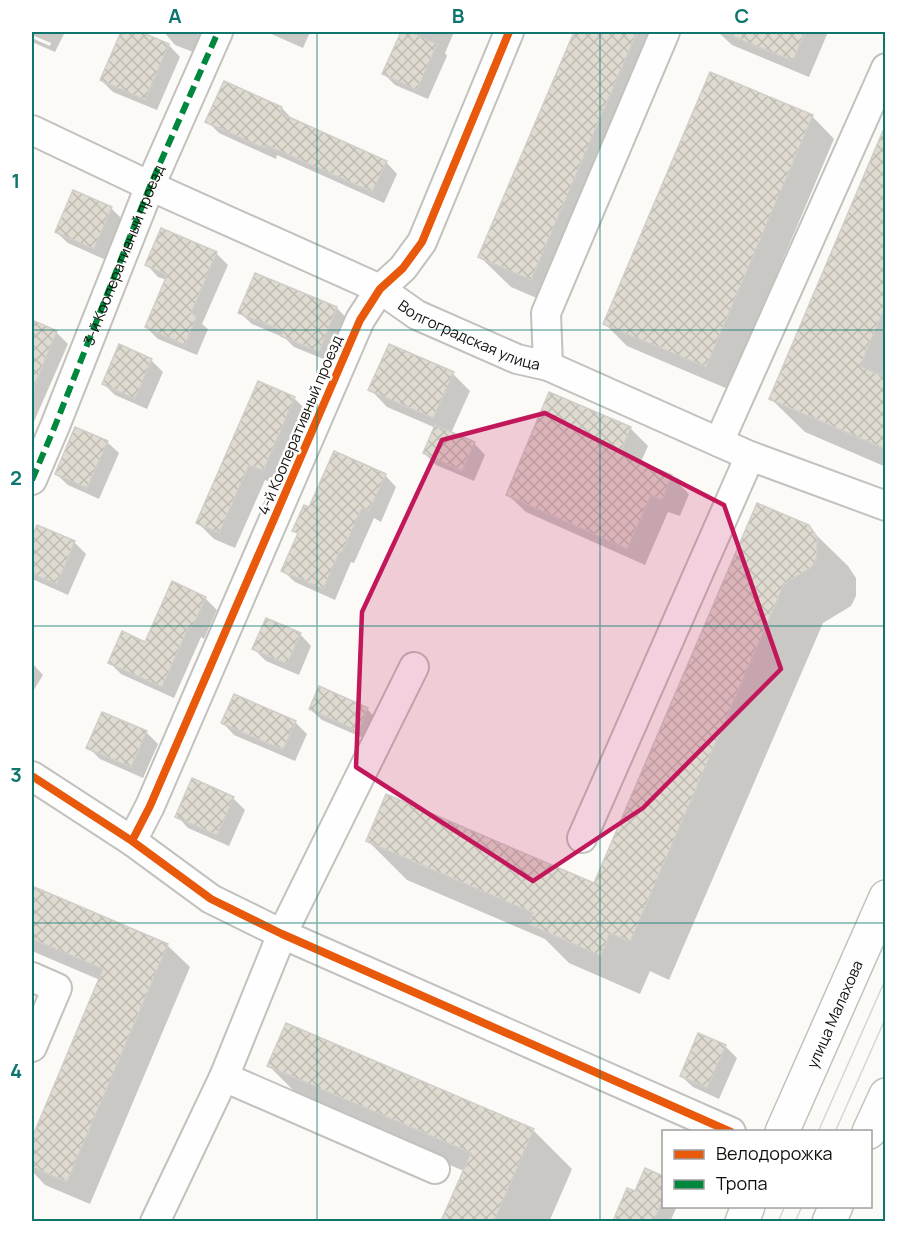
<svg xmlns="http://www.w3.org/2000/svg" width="917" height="1253" font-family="Manrope,sans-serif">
  <defs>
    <pattern id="building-cross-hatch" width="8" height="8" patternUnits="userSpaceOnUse" patternTransform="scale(1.5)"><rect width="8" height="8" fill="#e0dbd1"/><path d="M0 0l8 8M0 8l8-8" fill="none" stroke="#bfbbb2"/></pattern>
  </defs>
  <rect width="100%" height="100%" fill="#fcfaf6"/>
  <path fill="#0003" d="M32,32h33l-10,20 -23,-10v-4l18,8 1,-3 -19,-8z
    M123,32h14l32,13 11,12 -23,53 -44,-18 -12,-12z
    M164,32h39l-10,20 -18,-7z
    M267,32h43l-7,16z
    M402,32h52l-9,21 2,3 -19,43 -33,-14 -11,-11z
    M576,32h105l-119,277 -51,-22 -31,-30z
    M718,32h110l-19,45 -77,-32z
    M224,83l58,25 11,12 93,42 11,12 -13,29 -107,-48 -1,4 -57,-26 -12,-12z
    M812,116l22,23 -106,250 -101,-43 -22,-22z
    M886,130v337l-81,-35 -34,-33z
    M111,208l12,12 -17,40 -38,-17 -12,-11z
    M216,253l12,12 -26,59 6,5 -11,26 -39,-16 -12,-12 21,-47 -9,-3 -11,-12z
    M255,275l82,33 11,12 -17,42 -37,-15 -9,-9 -33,-14 -12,-11z
    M32,321l24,11 12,12 -36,82z
    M151,360l12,12 -16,37 -32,-14 -11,-11z
    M453,374l17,17 -19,42 23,10 11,12 -11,26 -38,-16 -12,-12 12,-25 -49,-21 -17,-18z
    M259,383l36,16 16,16 -32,71 -14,-6 -30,68 -21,-9 -16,-16z
    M550,394l80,34 18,18 -8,18 32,13 17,17 -9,22 -12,-4 -23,53 -119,-53 -18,-17z
    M107,442l12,11 -20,46 -31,-14 -12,-11z
    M385,475l11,12 -15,35 -7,-4 -20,45 -3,-1 -16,38 -40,-18 -12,-11 16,-36 -5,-5z
    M38,526l36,16 12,12 -18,41 -36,-16v-38z
    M808,527l40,39 8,12v18l-5,10 -28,17 -154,357 -19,-9 -10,23 -71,-31 -24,-24 -138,-59 -39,-39 227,44z
    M205,598l12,12 -13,29 -3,-2 -27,61 -53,-24 -11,-11 36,-19z
    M300,634l11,12 -12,29 -33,-14 -12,-12z
    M32,663l11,12 -11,18z
    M310,709h57l12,12 -9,20 -48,-21z
    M295,722l12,12 -12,27 -61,-26 -11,-12z
    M146,732l12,12 -15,34 -43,-19 -12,-12z
    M233,798l12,12 -16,36 -41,-18 -11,-12z
    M32,888l135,57 23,22 -100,237 -45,-19 -13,-14v-29l68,-162 -68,-29z
    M725,1046l12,12 -18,41 -26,-12 -12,-11z
    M269,1066l264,64 39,39 -23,53h-106l21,-51 -157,-67z
    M646,1170l18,8v28h13l-7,16h-55l13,-32 8,3z"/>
  <path fill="url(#building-cross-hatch)" stroke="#d0cecb" stroke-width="1.5" d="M121,32h20l28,12 -24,56 -45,-20z
    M401,32h10l26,12 -20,46 -35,-16z
    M574,32h63l-106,248 -53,-23z
    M722,32h83l-12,29z
    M710,72l103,43 -107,252 -103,-43z
    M224,81l58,26 -2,6 107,48 -15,31 -106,-47 -2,3 -59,-26z
    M885,126v181l-25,59 25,11v72l-116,-50z
    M73,190l39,17 -18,42 -39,-17z
    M161,228l56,24 -26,61 6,3 -12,29 -40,-18 22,-52 -22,-10z
    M255,273l82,34 -18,45 -38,-16 2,-5 -45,-18z
    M32,320l25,11 -25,60z
    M119,344l33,15 -17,40 -33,-15z
    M389,344l65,28 -21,46 -65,-28z
    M258,381l37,16 -32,74 -14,-6 -30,68 -23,-10z
    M549,392l82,35 -11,27 52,21 -10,25 -11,-5 -24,54 -121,-54z
    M435,425l40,17 -13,29 -39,-18z
    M75,427l33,14 -21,47 -32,-14z
    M334,451l52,23 -17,37 -7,-3 -20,44 -2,-1 -17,38 -42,-18 17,-38 -6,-2 12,-26 5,2z
    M757,503l52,22 8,12v19l-5,11 -28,17 -154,358 -20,-9 -9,23 -73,-32 5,-11 -167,-72 20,-47 208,89z
    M37,525l38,16 -18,43 -25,-10v-37z
    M172,581l34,16 -14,31 -3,-2 -27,61 -54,-24 14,-32 23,11z
    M266,618l35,15 -14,31 -35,-15z
    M319,686l49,22 -10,23 -49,-22z
    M234,694l62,27 -13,29 -62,-27z
    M102,712l45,19 -16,36 -45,-19z
    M192,778l42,19 -17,38 -42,-18z
    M32,886l136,58 -101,238 -35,-15v-29l71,-169 -71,-30z
    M286,1023l248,106 -40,92h-53l30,-68 -204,-87z
    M698,1033l28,12 -19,43 -27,-12z
    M645,1168l18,8v23l-9,22h-41l14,-33 8,3z"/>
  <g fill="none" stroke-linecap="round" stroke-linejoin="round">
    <g stroke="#c3c1bd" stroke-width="32">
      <g id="minor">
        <path id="s1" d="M32,130l118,56 230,103 37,26 100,44 31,7 202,90 136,50"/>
        <path d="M548,366l-2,-53 119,-281"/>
        <path d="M719,442l167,-374"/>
        <path id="s2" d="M32,480l23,-54 95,-240 68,-154"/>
        <path d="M32,776l100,65 79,58 71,35 449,198"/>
        <path d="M582,838l168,-382"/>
        <path d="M132,841l18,-35 210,-486 20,-31 23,-21 19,-26 87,-210"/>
        <path d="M32,977l25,11 -25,59"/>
        <path d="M224,1077l211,92"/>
        <path d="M155,1222l69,-145 58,-143 132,-267"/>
      </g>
    </g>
    <g stroke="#c3c1bd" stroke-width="36">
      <g id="major">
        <path id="s3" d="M782,1132l104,-235"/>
        <path d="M869,1132l17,-37"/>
        <path d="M742,1222l6,-16"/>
        <path d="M829,1222l7,-16"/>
      </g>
    </g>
    <use href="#minor" stroke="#fffefe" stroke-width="28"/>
    <use href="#major" stroke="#fffefe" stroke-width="33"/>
    <path stroke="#d7d5d4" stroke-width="1.5" d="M818,1132l68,-154
      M835,1132l51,-115
      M778,1222l7,-16
      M795,1222l7,-16"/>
    <path stroke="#00873e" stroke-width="6" stroke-dasharray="12 6" stroke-linecap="butt" d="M32,480l23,-54 95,-240 68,-154"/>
    <g stroke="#fff" stroke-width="11">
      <path id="cycleway" d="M32,776l100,65 79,58 71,35 449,198
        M132,841l18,-35 210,-486 20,-31 23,-21 19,-26 87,-210"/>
    </g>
    <use href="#cycleway" stroke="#e8590c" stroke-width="8"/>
  </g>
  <path fill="#c2185b" fill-opacity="0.2" stroke="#c2185b" stroke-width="4.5" stroke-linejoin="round" d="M545,413l179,92 57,164 -138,139 -110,73 -177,-114 6,-155 80,-172z"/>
  <path fill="none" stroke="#0f766e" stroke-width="1.5" stroke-opacity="0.55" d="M317,32v1190M600,32v1190M32,330h854M32,626h854M32,923h854"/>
  <g text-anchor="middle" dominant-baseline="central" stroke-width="5" stroke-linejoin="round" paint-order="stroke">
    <g font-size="15" fill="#110f0c" stroke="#fff">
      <text stroke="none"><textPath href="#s2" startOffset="243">3-й Кооперативный проезд</textPath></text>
      <text stroke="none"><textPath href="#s1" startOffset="484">Волгоградская улица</textPath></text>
      <text transform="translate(300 425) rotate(-67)">4-й Кооперативный проезд</text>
      <text stroke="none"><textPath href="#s3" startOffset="129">улица Малахова</textPath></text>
    </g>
  </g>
  <rect width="917" height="1253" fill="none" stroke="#ffffff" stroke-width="66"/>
  <rect x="662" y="1130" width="210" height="78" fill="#ffffff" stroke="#a09f9e" stroke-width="1.5"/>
  <rect x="674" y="1150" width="30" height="9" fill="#e8590c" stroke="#a09f9e" stroke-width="1.5"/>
  <text x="716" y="1160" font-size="18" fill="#110f0c">Велодорожка</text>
  <rect x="674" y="1180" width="30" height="9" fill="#00873e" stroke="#a09f9e" stroke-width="1.5"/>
  <text x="716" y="1190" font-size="18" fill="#110f0c">Тропа</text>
  <rect x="33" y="33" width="851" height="1187" fill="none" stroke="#0f766e" stroke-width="2"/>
  <g font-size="20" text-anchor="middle" font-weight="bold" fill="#0f766e">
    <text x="175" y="23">A</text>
    <text x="458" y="23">B</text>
    <text x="742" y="23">C</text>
    <text x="16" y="188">1</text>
    <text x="16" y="485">2</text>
    <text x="16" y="782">3</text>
    <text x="16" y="1078">4</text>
  </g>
</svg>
